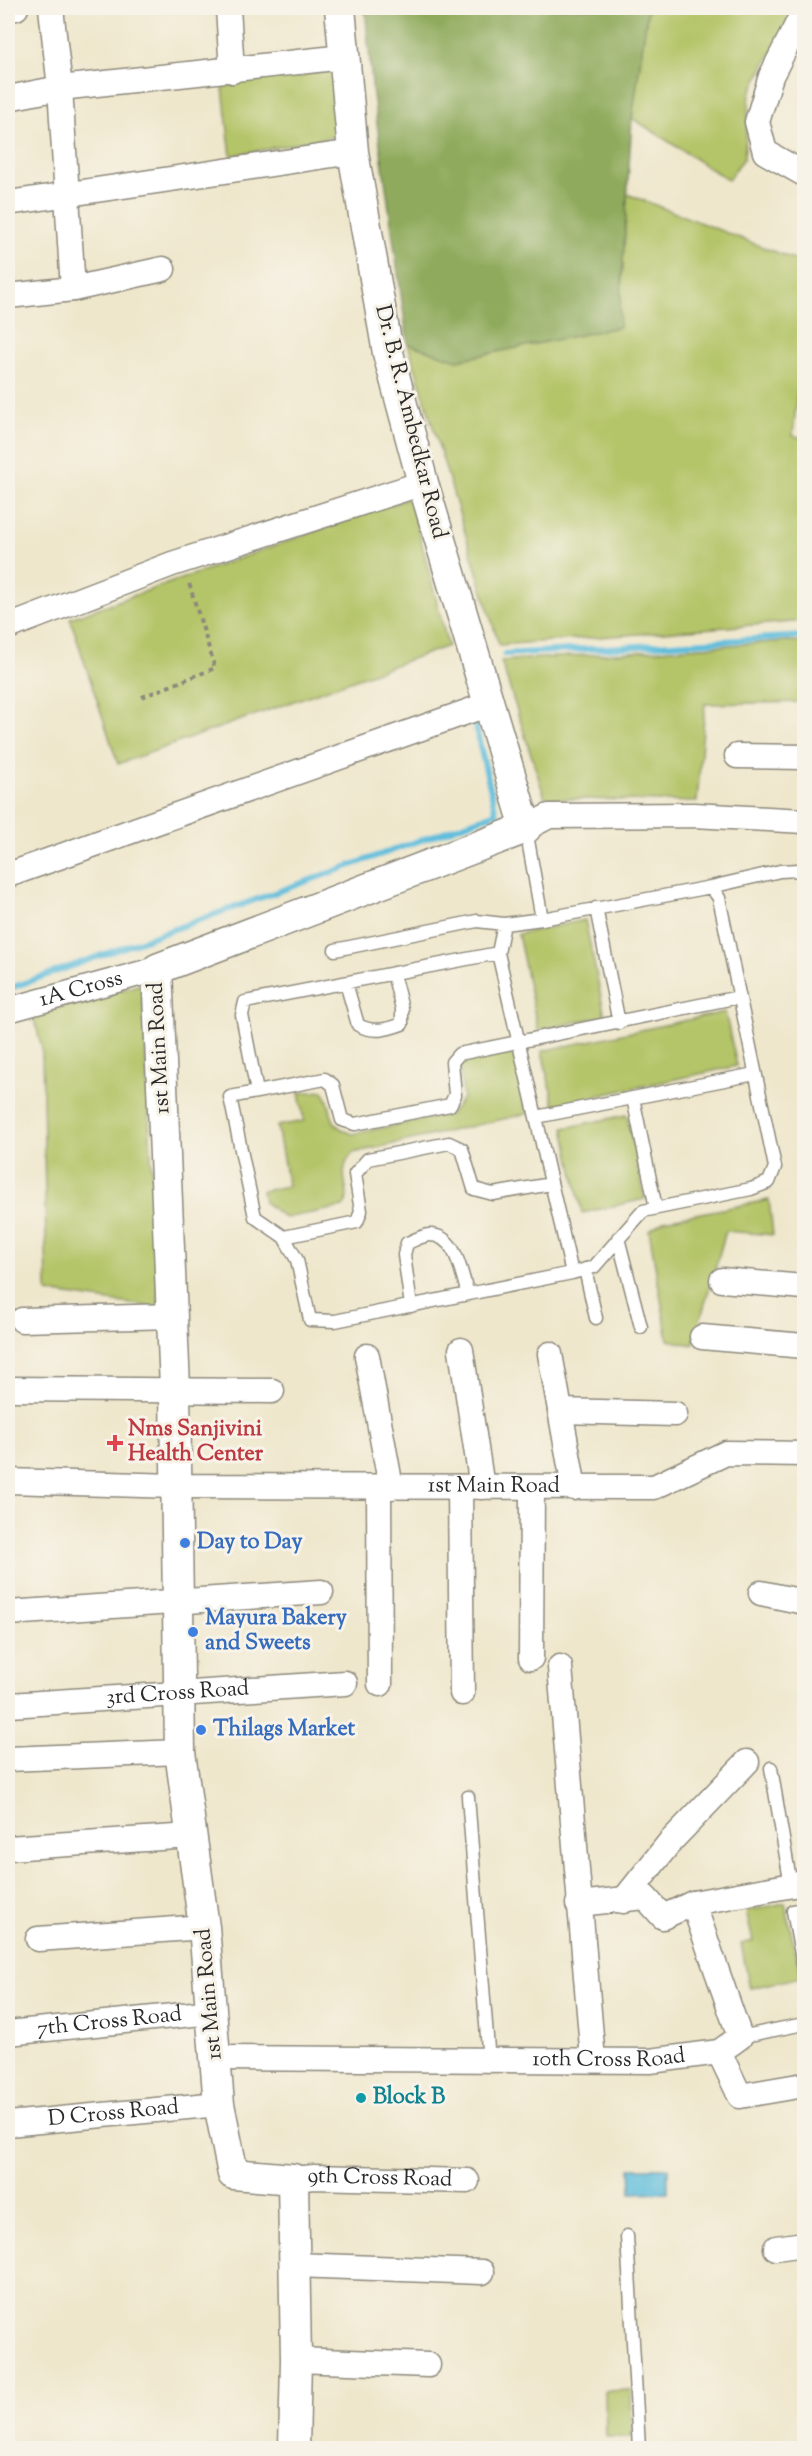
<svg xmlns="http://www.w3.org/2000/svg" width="812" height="2456" font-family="'Sorts Mill Goudy',serif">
  <rect width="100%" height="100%" fill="#f7f3e8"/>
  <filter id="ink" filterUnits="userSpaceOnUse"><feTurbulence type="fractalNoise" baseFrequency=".0167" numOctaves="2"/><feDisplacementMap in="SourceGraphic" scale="12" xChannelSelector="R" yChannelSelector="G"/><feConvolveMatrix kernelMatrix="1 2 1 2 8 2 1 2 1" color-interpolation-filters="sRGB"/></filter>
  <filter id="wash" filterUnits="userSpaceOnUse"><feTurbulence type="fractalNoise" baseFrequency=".008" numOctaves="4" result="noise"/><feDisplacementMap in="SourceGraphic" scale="24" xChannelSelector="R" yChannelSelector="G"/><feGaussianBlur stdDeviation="1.35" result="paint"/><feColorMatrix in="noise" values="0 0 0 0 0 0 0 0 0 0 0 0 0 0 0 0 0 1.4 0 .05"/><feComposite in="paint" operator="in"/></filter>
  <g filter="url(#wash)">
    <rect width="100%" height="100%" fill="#efe7cc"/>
    <path fill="#b4c467" stroke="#707849" stroke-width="1.5" d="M648,8h147l-45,85 -6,65 -16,22 -96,-62z
      M340,70l7,64 -116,22 -9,-76z
      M627,194l177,69v54l-11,119 11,2v183l-305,24 -91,-301 50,16 161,-33z
      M410,498l38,148 -330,118 -48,-146z
      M788,641l16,1v60l-99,2 -8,98 -152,-4 -44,-137z
      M585,920l20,96 -67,14 -20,-96z
      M142,984l17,324 -112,-16 -5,-244 -9,-33z
      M725,1012l12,54 -183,39 -12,-54z
      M516,1047l14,66 -177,40c-20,20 2,40 -10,54l-58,11 -21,-16 -2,-11 26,-5 -11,-60 27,-5 -5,-28 24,-2c13,19 0,33 30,43l97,-20 13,-16 -3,-34 3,-6z
      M627,1115l18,84 -63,14 -18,-85z
      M769,1200l4,35 -47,-4 -33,114 -25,-5 -19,-110 16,-10z
      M785,1903l16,74 -51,11 -9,-44 12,-3 -7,-30z
      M631,2390l1,47h-26l-1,-46z"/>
    <path fill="#8faa5c" stroke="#5d6a44" stroke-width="1.5" d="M365,8h283l-16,110 -13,209 -162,33 -49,-16 -35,-249z"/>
    <path fill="#5ebddc" stroke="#447484" stroke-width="1.5" d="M630,2168h38v24l-37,1z"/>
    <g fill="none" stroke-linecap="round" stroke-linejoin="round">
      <path stroke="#5ebddc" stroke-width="6" d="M505,654l299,-18
        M468,664l-7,1 10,41
        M8,989l488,-176 -23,-97"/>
    </g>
  </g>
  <g filter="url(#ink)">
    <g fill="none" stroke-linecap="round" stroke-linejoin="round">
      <g stroke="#8d897c" stroke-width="15">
        <path id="service" d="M526,829l16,90 -38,5 -6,29 74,320 22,-6 49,-56 108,-22 18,-7 6,-15 -56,-269 -8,-11 -169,32
          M711,887l69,-16 19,-1 5,4
          M596,908l23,115
          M335,950l142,-29 27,3
          M346,983l12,42c15,8 28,5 44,-1v-15l-9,-36
          M257,1092l-15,-77 3,-13 253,-49
          M633,1098l23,110
          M536,1117l219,-43
          M284,1237l73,-15 4,-11 -6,-37 13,-15 81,-16 13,6 12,40 19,5 58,-10
          M618,1238l23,89
          M585,1269l11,49
          M572,1273l-237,48 -25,-1 -13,-60 -13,-23 -29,-20 -25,-120 95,-18 8,6 9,35 13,4 95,-19 5,-10 -3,-33 7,-8 280,-57
          M411,1306l-7,-51 3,-12c6,-2 16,-8 23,-8 27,0 31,39 38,59
          M771,1768l20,118
          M468,1797l21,265
          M804,1909l-11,2 11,59
          M740,2037l64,-13
          M627,2236l12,212"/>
      </g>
      <g stroke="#8d897c" stroke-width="27">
        <g id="minor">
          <path d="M51,8l9,80 13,201"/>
          <path d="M228,8l4,63"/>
          <path d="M8,9l8,-1"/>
          <path d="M804,11l-33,65 -14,46 8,30 39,22"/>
          <path d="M8,98l52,-10 284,-31"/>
          <path d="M8,203l345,-51"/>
          <path d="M8,296l65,-7 90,-20"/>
          <path d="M8,627l164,-63 251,-81"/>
          <path d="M737,756l67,1"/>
          <path d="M526,828l23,-12 145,-1 110,6"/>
          <path d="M8,875l481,-171"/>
          <path id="s1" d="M8,1010l149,-41"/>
          <path d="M722,1280l82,7"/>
          <path d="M22,1320l151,-4"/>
          <path d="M702,1337l102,9"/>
          <path d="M461,1350l21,137"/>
          <path d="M550,1354l24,134"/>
          <path d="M367,1356l24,131"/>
          <path d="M8,1389l264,2"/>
          <path d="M560,1411l115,3"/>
          <path id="s2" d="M8,1481l167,5 479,1 72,-34 78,1"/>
          <path d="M379,1487l1,197"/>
          <path d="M460,1487l2,206"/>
          <path d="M761,1593l43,9"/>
          <path d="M8,1613l313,-21"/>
          <path d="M531,1658l1,-170"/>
          <path d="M560,1667l33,393"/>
          <path id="s3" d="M10,1705l335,-22"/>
          <path d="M8,1759l172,-7"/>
          <path d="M8,1848l183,-12"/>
          <path d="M623,1901l47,-59 77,-80"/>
          <path d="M578,1904l67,-7 18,20 30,-14"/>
          <path d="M38,1939l166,-12"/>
          <path id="s4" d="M8,2033l204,-21"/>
          <path d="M719,2052l21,44 64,-11"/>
          <path id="s5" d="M216,2058l434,3 69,-9 21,-15 -47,-134 111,-20"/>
          <path id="s6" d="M8,2124l211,-20"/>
          <path id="s7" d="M293,2179l21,-2 153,4"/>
          <path d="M776,2248l28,-4"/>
          <path d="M295,2265l187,7"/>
          <path d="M296,2360l132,5"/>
        </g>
      </g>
      <g stroke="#8d897c" stroke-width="33">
        <path id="tertiary" d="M294,2448l2,-88 -3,-181 -60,-5 -14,-70 -15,-177 -24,-175 -5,-364 -18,-419 369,-141 -103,-345 -35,-130 -35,-201 -13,-144"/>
      </g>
      <path stroke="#8d897c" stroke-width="4" stroke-dasharray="4.5 4.5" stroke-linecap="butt" d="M142,697l73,-29 -27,-88"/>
      <use href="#service" stroke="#fff" stroke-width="12"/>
      <use href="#minor" stroke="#fff" stroke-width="24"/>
      <use href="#tertiary" stroke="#fff" stroke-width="30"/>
    </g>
  </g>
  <path fill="#e0444e" stroke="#f7f3e8" stroke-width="2" d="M112 1434h6v6h6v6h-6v6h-6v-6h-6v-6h6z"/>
  <g fill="#3f7fe0" stroke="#f7f3e8" stroke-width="2">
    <circle cx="185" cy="1543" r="6"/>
    <circle cx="193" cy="1632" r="6"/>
    <circle cx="201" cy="1730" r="6"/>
  </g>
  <circle fill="#0f9aa8" stroke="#f7f3e8" stroke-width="2" cx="361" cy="2098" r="6"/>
  <g text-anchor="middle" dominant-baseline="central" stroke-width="6" stroke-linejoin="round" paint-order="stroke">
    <g font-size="22" fill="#2b2b2b" stroke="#f7f3e8">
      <text transform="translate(410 422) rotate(76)">Dr. B. R. Ambedkar Road</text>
      <text stroke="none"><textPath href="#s1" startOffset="76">1A Cross</textPath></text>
      <text transform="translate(160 1048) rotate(-93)">1st Main Road</text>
      <text stroke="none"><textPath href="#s2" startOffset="486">1st Main Road</textPath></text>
      <text stroke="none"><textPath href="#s3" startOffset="168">3rd Cross Road</textPath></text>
      <text transform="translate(210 1994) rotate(-95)">1st Main Road</text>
      <text stroke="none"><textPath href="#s4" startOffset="102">7th Cross Road</textPath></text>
      <text stroke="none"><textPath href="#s5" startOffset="393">10th Cross Road</textPath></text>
      <text stroke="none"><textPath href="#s6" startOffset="106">D Cross Road</textPath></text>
      <text stroke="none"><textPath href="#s7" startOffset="87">9th Cross Road</textPath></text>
    </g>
    <g font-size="22" font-weight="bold" fill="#be3a42" stroke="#f7f3e8" text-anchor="start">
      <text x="128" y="1430">Nms Sanjivini<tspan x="128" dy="25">Health Center</tspan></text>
    </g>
    <g font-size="22" font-weight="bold" fill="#366cbe" stroke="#f7f3e8" text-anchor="start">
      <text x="197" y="1543">Day to Day</text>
      <text x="205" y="1619">Mayura Bakery<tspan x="205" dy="25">and Sweets</tspan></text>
      <text x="213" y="1730">Thilags Market</text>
    </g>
    <g font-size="22" font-weight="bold" fill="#0d838f" stroke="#f7f3e8" text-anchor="start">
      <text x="373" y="2098">Block B</text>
    </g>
  </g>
  <rect width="812" height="2456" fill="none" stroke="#f7f3e8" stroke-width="30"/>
</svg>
